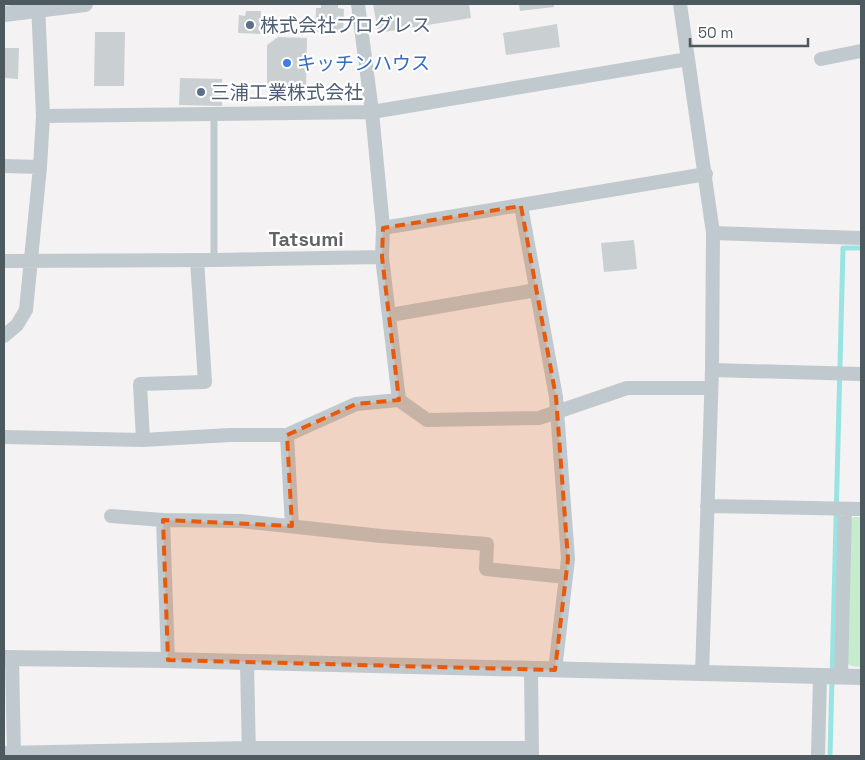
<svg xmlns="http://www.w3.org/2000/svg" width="865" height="760" font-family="'Space Grotesk','Noto Sans JP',sans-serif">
  <rect width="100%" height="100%" fill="#f4f2f3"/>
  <path fill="#c7eccd" d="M853,517h8v150l-10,-1 -6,-4 4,-141z"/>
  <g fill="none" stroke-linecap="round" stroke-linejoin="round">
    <path stroke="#99e4e2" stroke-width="5" d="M830,756l13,-508h18"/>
  </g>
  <path fill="#cacfd1" d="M321,4h17v4l6,1 -1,24 -28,-1 1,-24h5z
    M373,4h96l2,14 -93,15z
    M519,4h35v3l-34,4z
    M246,11h15l-1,23 -22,-1 1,-18 6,1z
    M557,24l3,23 -54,8 -3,-22z
    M95,32h30l-1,54h-30z
    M278,37l29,1 -1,50h-39v-43z
    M4,48h15l-1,31 -14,-1z
    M180,78l42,1v27l-43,-1z
    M634,240l3,29 -33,3 -3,-29z"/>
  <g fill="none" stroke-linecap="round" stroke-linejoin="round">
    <path stroke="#c0c9cd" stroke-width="7" d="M214,114v146"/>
    <path stroke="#c0c9cd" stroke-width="14" d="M358,4l14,108 11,116 -1,29 17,143
      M680,4l33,229 -1,137 -10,304
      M821,59l40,-8
      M43,116l329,-4 316,-53
      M4,166l36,1
      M521,206l35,191 12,162 -13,111
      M383,228l323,-54
      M713,233l148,5
      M4,261l210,-1 168,-3
      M390,315l146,-25
      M4,336l13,-11 9,-15 14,-143 3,-51 -5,-112
      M712,370l149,4
      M287,435l5,91
      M4,437l139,3 87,-5h57l69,-31 43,-4 28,20 112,-2 88,-30h84
      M143,440l-3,-56 65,-2 -8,-122
      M707,506l154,3
      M111,516l52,4
      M12,659l2,97
      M168,660l-5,-140 78,1 140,15 106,8 -1,25 80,8
      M247,663l2,93
      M531,670l1,86
      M841,677l4,-168
      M4,753l244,-5h284
      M818,756l2,-79"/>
    <path stroke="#c0c9cd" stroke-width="16" d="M4,14l81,-10
      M4,658l164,2 693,17"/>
  </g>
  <path fill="#e8590c" fill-opacity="0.2" stroke="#e8590c" stroke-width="4" stroke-dasharray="10 6" stroke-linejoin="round" d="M521,206l35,191 12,162 -13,111 -387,-10 -5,-140 129,6 -5,-91 69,-31 43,-4 -17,-143 1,-29z"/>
  <g fill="#5c6f8a" stroke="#fff" stroke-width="2">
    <circle cx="250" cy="25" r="5"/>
    <circle cx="201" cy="92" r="5"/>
  </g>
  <circle fill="#3f7fe0" stroke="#fff" stroke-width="2" cx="287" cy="63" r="5"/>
  <g text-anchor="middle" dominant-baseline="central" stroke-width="4.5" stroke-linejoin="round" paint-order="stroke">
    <g font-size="19" fill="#4e5e75" stroke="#fff" text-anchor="start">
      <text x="260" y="25">株式会社プログレス</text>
      <text x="211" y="92">三浦工業株式会社</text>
    </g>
    <g font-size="19" fill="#366cbe" stroke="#fff" text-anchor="start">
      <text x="297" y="63">キッチンハウス</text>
    </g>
    <g font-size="20" font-weight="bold" fill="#5f6466" stroke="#fff">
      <text x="306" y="239">Tatsumi</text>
    </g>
  </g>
  <rect width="865" height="760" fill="none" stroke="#4c595e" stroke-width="10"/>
  <path d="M690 38v8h118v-8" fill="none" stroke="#4c595e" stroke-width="2.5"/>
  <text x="698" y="38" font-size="15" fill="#4c595e" stroke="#ffffff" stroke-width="4" paint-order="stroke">50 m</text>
</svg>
